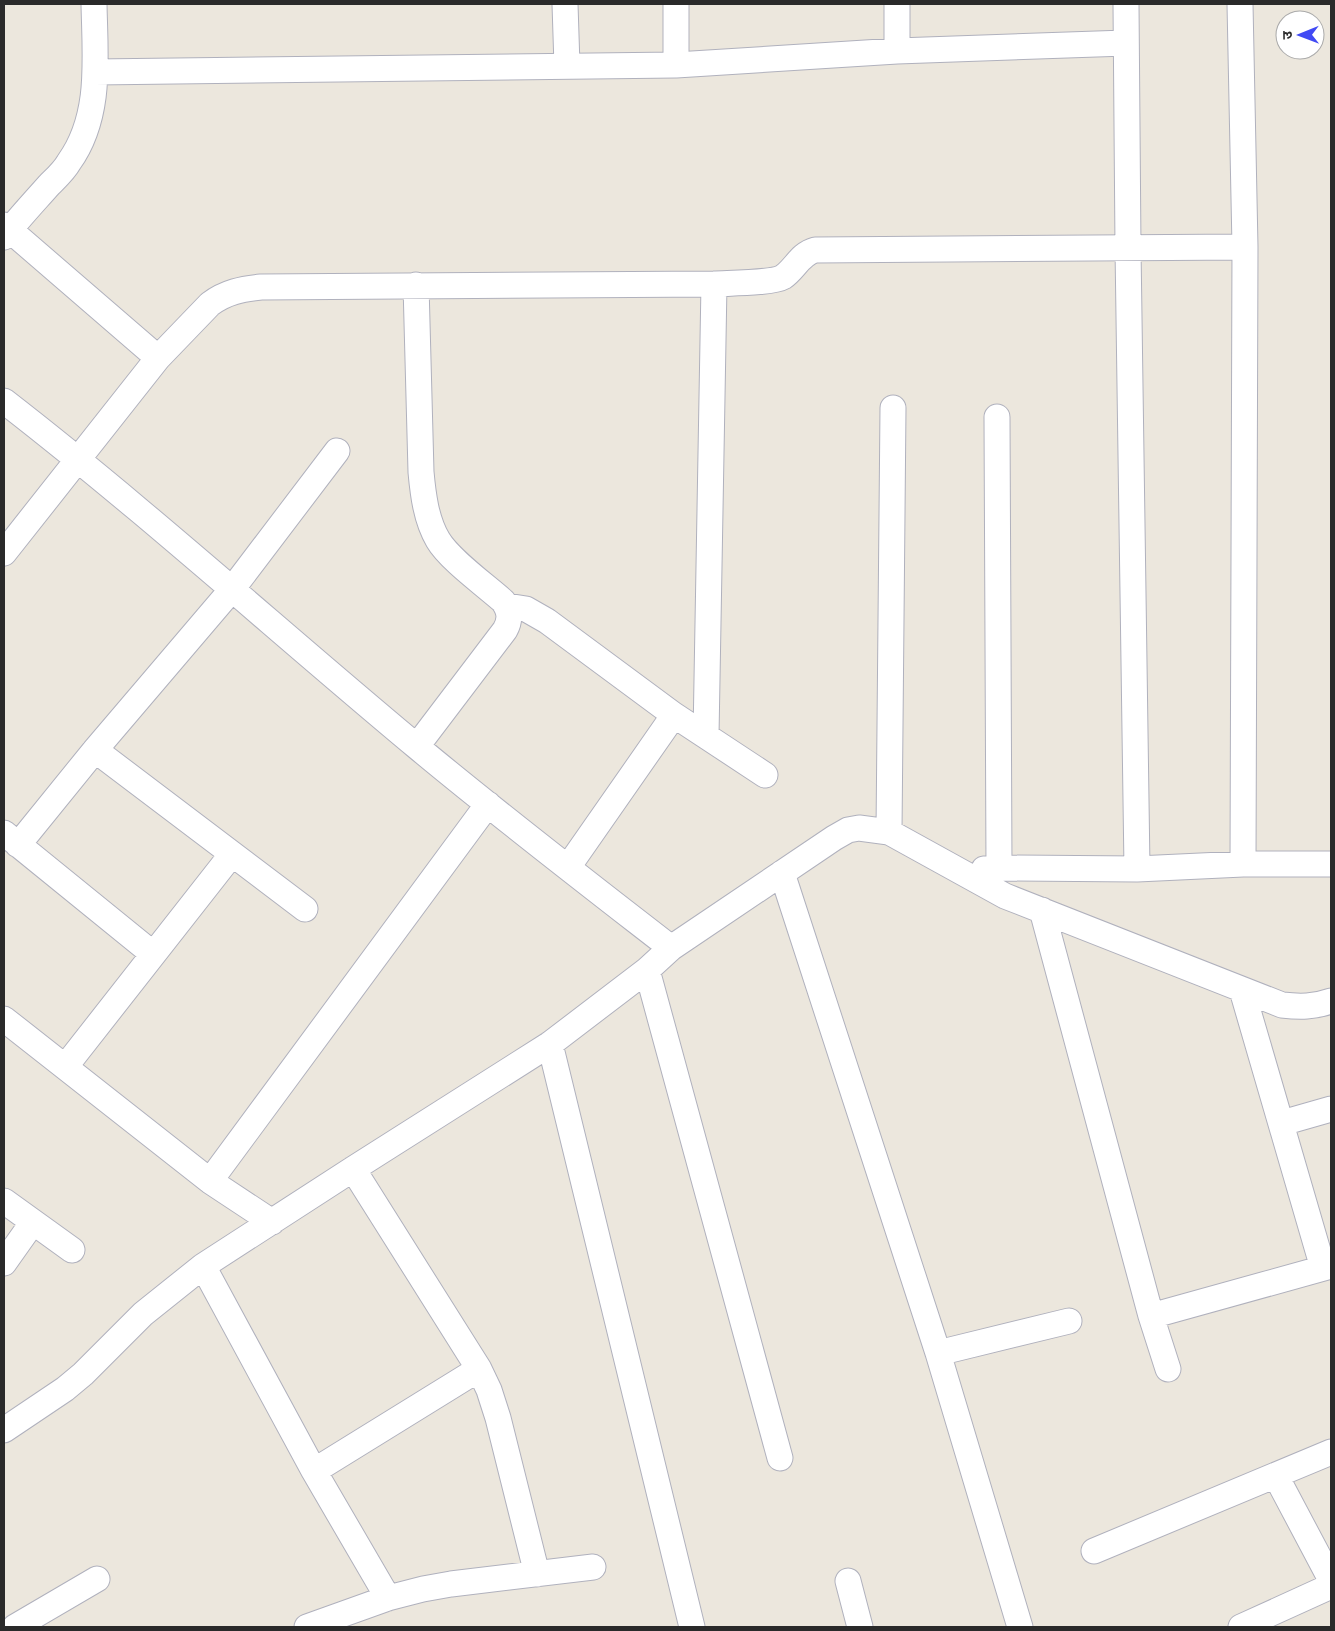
<svg xmlns="http://www.w3.org/2000/svg" width="1335" height="1631" font-family="Cabin,'Noto Sans Devanagari',sans-serif">
  <rect width="100%" height="100%" fill="#ece7dd"/>
  <g fill="none" stroke-linecap="round" stroke-linejoin="round">
    <g stroke="#b0b1bd" stroke-width="27">
      <path id="minor" d="M565,4l2,62
        M1126,4l2,244 9,621
        M1240,4l5,243 -2,617
        M897,51v-47
        M676,65v-61
        M95,72l581,-7 221,-14 229,-8
        M4,225l154,133
        M4,237c14,-18 30,-35 45,-52 7,-7 15,-14 20,-23 33,-46 26,-104 25,-158
        M416,285l5,187c2,22 5,48 17,68 11,19 47,45 65,61 7,10 8,18 2,29l-88,116
        M4,401c142,110 275,231 412,345 84,70 170,136 255,202
        M997,417l2,451
        M4,553l154,-195 52,-54c16,-12 32,-15 51,-17l453,-3c14,-1 59,-1 69,-7 12,-8 17,-23 32,-27l430,-3
        M507,606l19,3 21,12 127,94 91,60
        M706,736l8,-452
        M95,750l210,159
        M889,832l4,-424
        M4,833l149,121
        M18,845l77,-95 138,-162 104,-137
        M568,867l106,-152
        M984,869l15,-1 138,1 106,-5h88
        M782,873l156,480 82,274
        M1042,910l109,406 17,53
        M647,970l133,488
        M1242,990l81,278
        M4,1019l206,162 62,41
        M550,1044l142,583
        M65,1067l167,-213
        M1282,1123l49,-14
        M353,1169l126,200 10,21 9,28 39,156
        M210,1181l278,-377
        M4,1201l68,49
        M4,1263l29,-41
        M203,1266l111,205 74,127
        M1151,1316l180,-50
        M938,1353l131,-32
        M4,1430l61,-41 18,-15 60,-60 60,-48 150,-97 197,-125 97,-74 24,-22 163,-110 14,-8 11,-2 30,4 116,64 277,109c18,2 32,2 49,-4
        M314,1471l165,-102
        M1276,1476l55,104
        M1094,1551l237,-99
        M848,1581l12,46
        M15,1627l82,-48
        M307,1627l81,-29 35,-9 28,-5 142,-17
        M1241,1627l90,-41"/>
    </g>
    <use href="#minor" stroke="#fff" stroke-width="25"/>
  </g>
  <rect width="1335" height="1631" fill="none" stroke="#2a2a2a" stroke-width="10"/>
  <g transform="translate(1300 35) rotate(269)"><circle r="24" fill="#ffffff" stroke="#aaaaaa"/>
  <path d="M0-4L9 19L0 12L-9 19Z" fill="#414af4"/>
  <text y="-8" font-size="14" font-weight="bold" text-anchor="middle" fill="#2a2a2a">उ</text>
  </g>
</svg>
